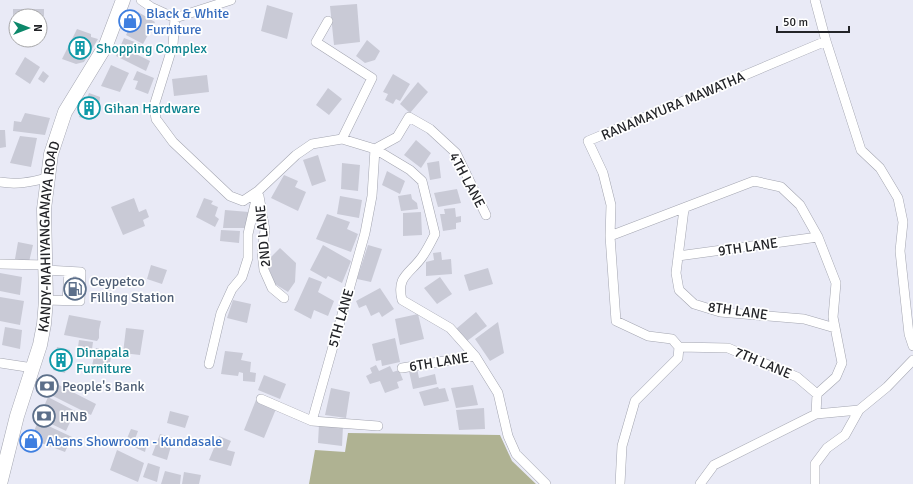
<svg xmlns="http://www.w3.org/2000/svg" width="913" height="484" font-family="Signika,sans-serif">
  <rect width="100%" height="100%" fill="#e9eaf6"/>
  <path fill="#afb292" d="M348,433l152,2 12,26 24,23h-227l6,-34 30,2z"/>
  <path fill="#c9cad6" d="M357,4l3,38 -26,3 -4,-39z
    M267,5l26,8 -6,26 -26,-8z
    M13,9h11v2l7,1v-3h13v7h-28v3h-3z
    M138,12l17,10 -12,22 -17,-9z
    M77,29l14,5v3l7,2 -14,23 -8,2 -14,-5z
    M124,38l19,7 -3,8 -19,-8z
    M367,40l13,11 -5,9 -10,3 -9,-7z
    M120,46l30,15 -4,10 -30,-15z
    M25,57l15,10 -10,17 -15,-10z
    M111,65l18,8 -9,19 -19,-6z
    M43,71l6,5 -5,7 -6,-4z
    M137,71l17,7 -6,16 -13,-5 3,-8 -5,-1z
    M393,74l17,10 -10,17 -4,-2 -3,5 -8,-4 3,-6 -5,-2z
    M207,75l2,17 -35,4 -2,-17z
    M418,82l10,10 -18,21 -10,-9z
    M328,88l14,11 -13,16 -13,-10z
    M89,93l11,4 -1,8 -5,4 -3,8 -5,2 -7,-2z
    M25,113l25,5 -5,17 -32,-4 1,-10 7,1z
    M0,130h5l1,17 -6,1z
    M20,136l17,2 -6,29 -21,-4z
    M416,140l15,13 -10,15 -17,-13z
    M318,155l8,26 -14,5 -9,-26z
    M439,161l2,17 -11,2 -3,-17z
    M342,163l18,2 -2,26 -17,-2z
    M387,171l18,10 -5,13 -18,-9z
    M284,175l14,6 -3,6 11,5 -8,19 -27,-13z
    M457,189l4,14 -23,4 -4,-14z
    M411,194l1,5 5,4 1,6 -17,2 -3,-15z
    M340,196l22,4 -3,18 -22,-4z
    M134,198l5,14 7,-3 3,8 -6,3 2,6 -22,9 -12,-28z
    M204,198l9,3 -2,3 7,3 -3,9 4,3 -4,8 -19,-10z
    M455,208l1,9 5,-1v6l-5,1v6l-13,2 -3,-17h5l-1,-5z
    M225,210l24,2 -2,16h-24z
    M421,212l1,23 -19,1v-23z
    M327,214l23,8 -3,7 11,5 -7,18 -35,-13z
    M221,230l19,1 -1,12 -19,-2z
    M18,242l15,3 -4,17 -14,-3z
    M323,245l28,16 -9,22 -14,-7 -2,3 -16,-9z
    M368,245l14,4 -11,33 -14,-3z
    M280,248l16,15 -1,19 -7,10 -13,-8 -6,-15v-10z
    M441,252l1,8 9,-1 1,15 -26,2v-14l8,-2 -1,-7z
    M151,265l16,5 -5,14 -15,-5z
    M488,268l5,16 -24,7 -5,-16z
    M0,273l22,4 -2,18 -20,-4z
    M309,277l13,5 -4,10 16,9 -6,15 -14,-6 -3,9 -17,-9z
    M440,277l12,17 -15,10 -13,-16z
    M380,288l14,21 -12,8 -3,-5 -8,4 -5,-11 -7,3 -3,-7z
    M0,297l24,4 -4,24 -20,-4z
    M233,300l18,4 -4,19 -20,-5z
    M476,312l11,14 -20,15 -11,-12z
    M418,314l6,25 -24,6 -5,-26z
    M69,315l32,6 -2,9v8l-2,3 -33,-6z
    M498,322l6,31 -14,8 -15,-22z
    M5,327l17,3 -2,19 -18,-4z
    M126,328l18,2 -4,25 -17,-2z
    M395,338l5,24 -18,4 -1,-6 -5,1 -4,-17z
    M79,340l14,2 -2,15 -14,-3z
    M57,347l13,3 -5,23 -12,-3z
    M96,348l16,3 -4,23 -17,-4z
    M225,351l18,2 -2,7 10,2 -1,10 6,1 -1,9 -12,-1v-8l-4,-1 -1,4 -17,-2z
    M376,365l3,6 11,-5 3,6 6,-2 4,10 -6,2 2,6 -14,5 -5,-12 -10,3 -4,-8 6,-3 -2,-5z
    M417,368l2,10 16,-4 2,10 -24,5 -4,-18z
    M264,375l22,9 -6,15 -22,-9z
    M53,382l43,22 -5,11 -44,-22z
    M473,385l5,20 -22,3 -5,-20z
    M438,387l1,2 6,-1 4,13 -25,5 -5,-14z
    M331,388l19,4 -4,26 -21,-3z
    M48,397l27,14 -9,20 -27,-13z
    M256,400l20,9 -12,29 -20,-8z
    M484,408l1,21 -26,1 -3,-20z
    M170,411l19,5 -4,12 -18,-5z
    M38,421l34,16 -7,15 -34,-13z
    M319,424l24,2 -1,20 -24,-3z
    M131,429l7,2 -3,8 12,4 -2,9 -20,-9z
    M160,434l23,7 -3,7 -9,-2 -4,14 -15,-5z
    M219,436l12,5 -4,9 8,2 -4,14 -22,-6z
    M117,450l27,13 -6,19 -28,-12z
    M148,463l12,4 -3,15 -14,-5z
    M165,471l16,4 -1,9h-19z
    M184,472l17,3 -2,9h-17z"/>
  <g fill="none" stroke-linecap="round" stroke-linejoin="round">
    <g stroke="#a3a5b0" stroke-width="10">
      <path id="minor" d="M141,0l10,7 24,11 -2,27 -19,61 2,13 17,23 57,54 13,5 15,-10 38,-36 16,-11 30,-5 33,10 35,21 12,11 13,53c-4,8 -8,16 -13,23 -12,17 -26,19 -20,43l48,28 25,28 23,37 10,43 8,18 30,30
        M815,0l11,41 35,109 19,18 18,30 5,24 -3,29 9,83 4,12
        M175,18l56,-18
        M328,21l-12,21 56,36 -30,61
        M0,182c17,3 31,0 47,-4
        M259,196l6,34 -3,22 2,18 8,18 12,10
        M684,209l-8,64 3,17 15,14 26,8 84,7 31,9
        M610,236l144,-55 27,6 19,18 18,32 18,46 -3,34 9,46 -6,14 -19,17 -1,20
        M678,256l140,-19
        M0,264l46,1
        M46,270l35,2 -1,29 -34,-1
        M67,300l2,-28
        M679,347l49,1 69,29 20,17
        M0,363l33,5
        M209,364l12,-51 11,-24 10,-12 6,-19v-24l10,-43
        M402,368l73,-12
        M261,399l51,22
        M378,426l-66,-5 53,-188 7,-37 3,-47 22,-12 12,-20 21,12 26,24 30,62
        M620,484l2,-38 13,-45 43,-43 1,-11 -7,-8 -24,-3 -32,-15 -6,-85 1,-31 -8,-32 -15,-32 238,-100
        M700,484l14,-19 102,-51 43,-4
        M815,484v-20l12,-16 18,-13 14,-25 28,-23 26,-27"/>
    </g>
    <g stroke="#a3a5b0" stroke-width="15">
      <g id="highway">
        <path id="s1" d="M0,484l17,-68 23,-71 4,-21 2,-24 -2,-91 7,-55 14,-42 41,-67 17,-45"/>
      </g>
    </g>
    <use href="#minor" stroke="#fff" stroke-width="9"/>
    <use href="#highway" stroke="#fff" stroke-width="14"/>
  </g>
  <defs>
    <g id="shop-ring" transform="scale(1.15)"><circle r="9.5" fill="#fff" stroke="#3f7fe0" stroke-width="1.5"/><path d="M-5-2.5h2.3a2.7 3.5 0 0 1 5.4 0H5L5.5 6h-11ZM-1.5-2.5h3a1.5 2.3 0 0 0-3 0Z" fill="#3f7fe0"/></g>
    <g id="building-ring" transform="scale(1.15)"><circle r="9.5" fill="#fff" stroke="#0f9aa8" stroke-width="1.5"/><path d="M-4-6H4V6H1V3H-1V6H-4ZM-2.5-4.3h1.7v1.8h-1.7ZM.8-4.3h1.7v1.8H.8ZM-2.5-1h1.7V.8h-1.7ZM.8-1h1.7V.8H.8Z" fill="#0f9aa8"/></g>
    <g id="fuel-ring" transform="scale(1.15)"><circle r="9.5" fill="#fff" stroke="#5c6f8a" stroke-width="1.5"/><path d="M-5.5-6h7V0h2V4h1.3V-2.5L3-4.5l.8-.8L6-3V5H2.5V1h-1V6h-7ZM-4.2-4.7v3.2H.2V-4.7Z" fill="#5c6f8a"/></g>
    <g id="bank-ring" transform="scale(1.15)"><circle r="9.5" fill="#fff" stroke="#5c6f8a" stroke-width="1.5"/><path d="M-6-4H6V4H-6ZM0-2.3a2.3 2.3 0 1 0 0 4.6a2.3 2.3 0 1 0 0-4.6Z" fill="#5c6f8a"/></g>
  </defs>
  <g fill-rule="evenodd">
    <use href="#shop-ring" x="130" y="21"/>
    <use href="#building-ring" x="80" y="48"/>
    <use href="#building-ring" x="89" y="108"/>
    <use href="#fuel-ring" x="75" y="289"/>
    <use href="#building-ring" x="61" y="360"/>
    <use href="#bank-ring" x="47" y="386"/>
    <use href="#bank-ring" x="44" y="416"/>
    <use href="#shop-ring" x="31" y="441"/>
  </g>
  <g text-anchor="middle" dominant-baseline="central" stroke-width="3.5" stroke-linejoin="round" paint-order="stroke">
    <g font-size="14" fill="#366cbe" stroke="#fff" text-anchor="start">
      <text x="146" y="13">Black &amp; White<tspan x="146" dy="16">Furniture</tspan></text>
      <text x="46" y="441">Abans Showroom - Kundasale</text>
    </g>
    <g font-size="14" fill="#0d838f" stroke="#fff" text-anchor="start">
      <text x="96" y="48">Shopping Complex</text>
      <text x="104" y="108">Gihan Hardware</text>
      <text x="76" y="352">Dinapala<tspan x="76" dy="16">Furniture</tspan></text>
    </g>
    <g font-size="14" fill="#232428" stroke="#fff">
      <text transform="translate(673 106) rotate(-23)">RANAMAYURA MAWATHA</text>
      <text transform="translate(467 180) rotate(62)">4TH LANE</text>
      <text transform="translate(263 236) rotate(-95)">2ND LANE</text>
      <text stroke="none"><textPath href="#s1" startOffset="254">KANDY-MAHIYANGANAYA ROAD</textPath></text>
      <text transform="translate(748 247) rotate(-8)">9TH LANE</text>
      <text transform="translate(738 311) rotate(8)">8TH LANE</text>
      <text transform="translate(341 318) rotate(-74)">5TH LANE</text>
      <text transform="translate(439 362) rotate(-9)">6TH LANE</text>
      <text transform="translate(763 363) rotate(23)">7TH LANE</text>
    </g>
    <g font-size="14" fill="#4e5e75" stroke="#fff" text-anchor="start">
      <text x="90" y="281">Ceypetco<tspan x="90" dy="16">Filling Station</tspan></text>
      <text x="62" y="386">People's Bank</text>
      <text x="60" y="416">HNB</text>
    </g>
  </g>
  <g transform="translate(28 28) rotate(90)"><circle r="19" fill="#ffffff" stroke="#a7a7a9"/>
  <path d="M0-3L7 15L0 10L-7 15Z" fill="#0c886a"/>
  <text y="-6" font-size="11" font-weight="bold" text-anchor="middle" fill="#232428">N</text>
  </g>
  <path d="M777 26v6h72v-6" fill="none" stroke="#232428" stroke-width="2"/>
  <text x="783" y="26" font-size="12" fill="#232428" stroke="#ffffff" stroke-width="3" paint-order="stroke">50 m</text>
</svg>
